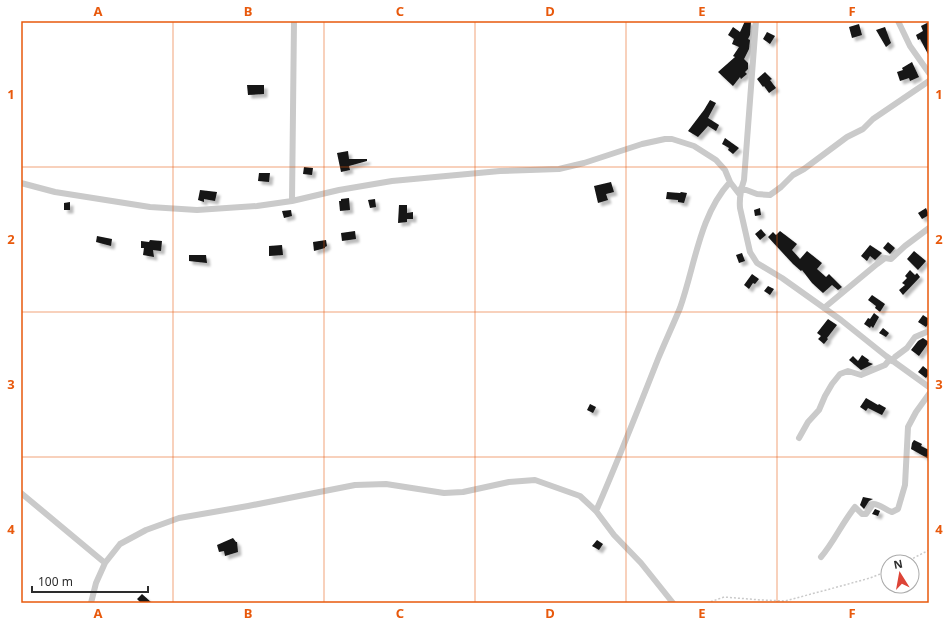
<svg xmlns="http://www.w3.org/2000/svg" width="950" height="624" font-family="'Noto Sans',sans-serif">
  <defs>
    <filter id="shadow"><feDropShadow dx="3.5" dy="3.5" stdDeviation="1" flood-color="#0004"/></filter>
  </defs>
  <rect width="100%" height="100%" fill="#fff"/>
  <path fill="#141414" filter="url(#shadow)" d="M745,21h6l-1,14 -2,4 2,1 -1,9 -5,10 4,4v6l-3,3 2,2 -6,5 -1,-2 -7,9 -15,-14 17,-15 -2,-1 6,-9 -7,-3 2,-5 -6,-4 5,-8 7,5z
    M929,22v34l-9,-17 -2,1 -2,-5 7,-4 -2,-5z
    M859,24l3,11 -10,3 -3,-11z
    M885,27l6,16 -5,4 -10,-17z
    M767,32l8,4 -5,8 -7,-5z
    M912,62l7,15 -9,4 -1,-3 -9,3 -3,-9 6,-2 -1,-2z
    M765,72l7,7 -2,1 6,8 -7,5 -5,-7 -1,1 -6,-8z
    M247,85h17v9l-16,1z
    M710,100l6,3 -8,15 11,7 -3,6 -8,-5 -10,11 -10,-6 16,-21z
    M725,138l14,10 -6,6 -5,-4 1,-2 -7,-4z
    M348,151l1,8h18v2l-18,5 1,4 -9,2 -4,-19z
    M304,167l9,1 -1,7 -9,-1z
    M259,173h11l-1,9 -11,-1z
    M611,182l3,10 -8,2 2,6 -10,3 -4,-17z
    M200,190l17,2 -2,9 -11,-2v3l-6,-2z
    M667,192l13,1 1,-1 6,1 -3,10 -6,-1v-2l-12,-1z
    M349,198l1,12 -10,1 -1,-10h2v-2z
    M375,199l1,8 -6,1 -2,-8z
    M70,202v8h-6v-7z
    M399,205h8v8l6,-1v7h-6v3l-9,1z
    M760,208l1,7 -6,1 -1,-6z
    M926,208l3,7 -7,4 -4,-6z
    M291,210l1,6 -8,2 -2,-7z
    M761,229l5,6 -6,5 -5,-6z
    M355,231l1,8 -14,2 -1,-8z
    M780,231l17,13 -5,6 8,9 7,-8 15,12 -5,6 9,8 3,-3 13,13 -4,3 -6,-5 -9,8 -11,-10 -10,-13 -1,1 -8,-7 -25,-27 5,-5 3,3z
    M97,236l15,3 -1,7 -15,-4z
    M150,240l12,1 -1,10 -8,-1 1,7 -11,-2 1,-7h-3v-7l8,1z
    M326,240l1,6 -2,1v1l-11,3 -1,-9z
    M888,242l7,6 -5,6 -7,-6z
    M282,245l1,10 -14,1v-10z
    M870,245l12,8 -7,7 -5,-4 -3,5 -6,-5z
    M914,251l12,10 -8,9 -11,-11z
    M742,253l3,8 -6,2 -3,-8z
    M189,255h17l1,8 -18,-2z
    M910,270l5,5 2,-2 3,4 -17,18 -4,-5 6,-5 -3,-2 5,-5 -2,-2z
    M752,274l7,5 -4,5 -2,-1 -4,6 -5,-4z
    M768,286l6,3 -4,6 -6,-4z
    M872,295l13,9 -5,8 -5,-4 1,-2 -8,-6z
    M874,313l5,4 -6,11 -2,-2 -1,2 -6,-4 4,-6 2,1z
    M923,315l6,4v4l-3,4 -8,-5z
    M828,319l9,6 -10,13 1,1 -4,5 -6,-5 3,-3 -4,-3z
    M883,328l6,5 -3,4 -7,-4z
    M923,338l6,4 -10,14 -8,-6 7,-9z
    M862,355l7,5 -1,2 5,2 -12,6 -12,-10 4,-4 5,5z
    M923,366l6,5v3l-3,4 -8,-6z
    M866,398l12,7 1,-1 7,4 -4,7 -14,-7 -2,3 -6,-4z
    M590,404l6,3 -3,6 -6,-3z
    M914,440l8,4 -1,2 8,4v9l-18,-10 1,-6z
    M863,497l10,2 -4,2 -5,8 -4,-4z
    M875,509l5,2 -2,5 -6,-2z
    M233,538l3,4h1l1,10 -13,4 -1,-5 -5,1 -2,-7z
    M597,540l6,4 -4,6 -7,-4z
    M142,594l10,9h-11l-4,-4z"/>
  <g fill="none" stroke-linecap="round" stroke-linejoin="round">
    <path stroke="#cacaca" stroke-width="1.5" stroke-dasharray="2 2" stroke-linecap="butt" d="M906,562l23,-12
      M707,603l17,-6 37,3 24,1 45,-12 40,-11 18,-7"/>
    <path stroke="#cacaca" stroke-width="6" d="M756,21l-12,159c-3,9 -5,17 -4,28l10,44 7,11 25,15 59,42 45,36 43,31
      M898,21l12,25 19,27
      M21,183l34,9 95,15 47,3 60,-4 35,-5 47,-11 53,-9 108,-10 59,-2 25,-6 58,-19 23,-5h7l22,7 22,14 9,10 5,12 10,13
      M741,188l16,6 13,1 11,-8 12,-12 11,-6 43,-32 16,-8 10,-10 56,-38
      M292,201l2,-180
      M824,308l53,-44 8,-6 6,1 14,-13 24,-18
      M892,361l3,-4 12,-9 8,-11 14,-6
      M799,438l9,-16 11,-12 6,-14 7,-12 8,-10 8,-3 13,4 24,-10 5,-6
      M21,493l84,70
      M596,511c22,-50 42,-101 62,-152 7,-17 15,-34 22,-51 15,-42 19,-92 50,-126
      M821,557c13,-15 21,-34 34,-50l7,7h4l7,-10c8,0 12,6 19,8l6,-3 7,-24 3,-58 8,-15 13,-18
      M91,603l5,-20 9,-20 15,-19 26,-14 33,-12 69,-12 107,-21 31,-1 58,9 19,-1 46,-10 26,-2 45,16 16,15 18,24 27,28 32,40"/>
  </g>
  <path fill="none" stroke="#e8590c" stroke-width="1" stroke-opacity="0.55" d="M173,21v582M324,21v582M475,21v582M626,21v582M777,21v582M21,167h908M21,312h908M21,457h908"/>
  <rect width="950" height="624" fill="none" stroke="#ffffff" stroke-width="44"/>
  <g transform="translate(900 574) rotate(349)"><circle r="19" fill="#ffffff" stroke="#ababab"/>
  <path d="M0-3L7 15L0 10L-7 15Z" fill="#dd4437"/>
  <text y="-6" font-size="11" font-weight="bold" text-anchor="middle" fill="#2d2d2d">N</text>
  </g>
  <path d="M32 586v6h116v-6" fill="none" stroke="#2d2d2d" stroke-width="2"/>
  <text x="38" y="586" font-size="12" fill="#2d2d2d" stroke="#ffffff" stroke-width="3" paint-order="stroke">100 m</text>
  <rect x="22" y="22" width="906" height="580" fill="none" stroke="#e8590c" stroke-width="1.5"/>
  <g font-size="13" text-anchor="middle" font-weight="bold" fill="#e8590c">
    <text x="98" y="16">A</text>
    <text x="248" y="16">B</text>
    <text x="400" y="16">C</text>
    <text x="550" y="16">D</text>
    <text x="702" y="16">E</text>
    <text x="852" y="16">F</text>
    <text x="11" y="99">1</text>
    <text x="939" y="99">1</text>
    <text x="11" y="244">2</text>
    <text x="939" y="244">2</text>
    <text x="11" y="389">3</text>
    <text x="939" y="389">3</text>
    <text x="11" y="534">4</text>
    <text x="939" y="534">4</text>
    <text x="98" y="618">A</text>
    <text x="248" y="618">B</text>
    <text x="400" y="618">C</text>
    <text x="550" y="618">D</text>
    <text x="702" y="618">E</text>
    <text x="852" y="618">F</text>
  </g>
</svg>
